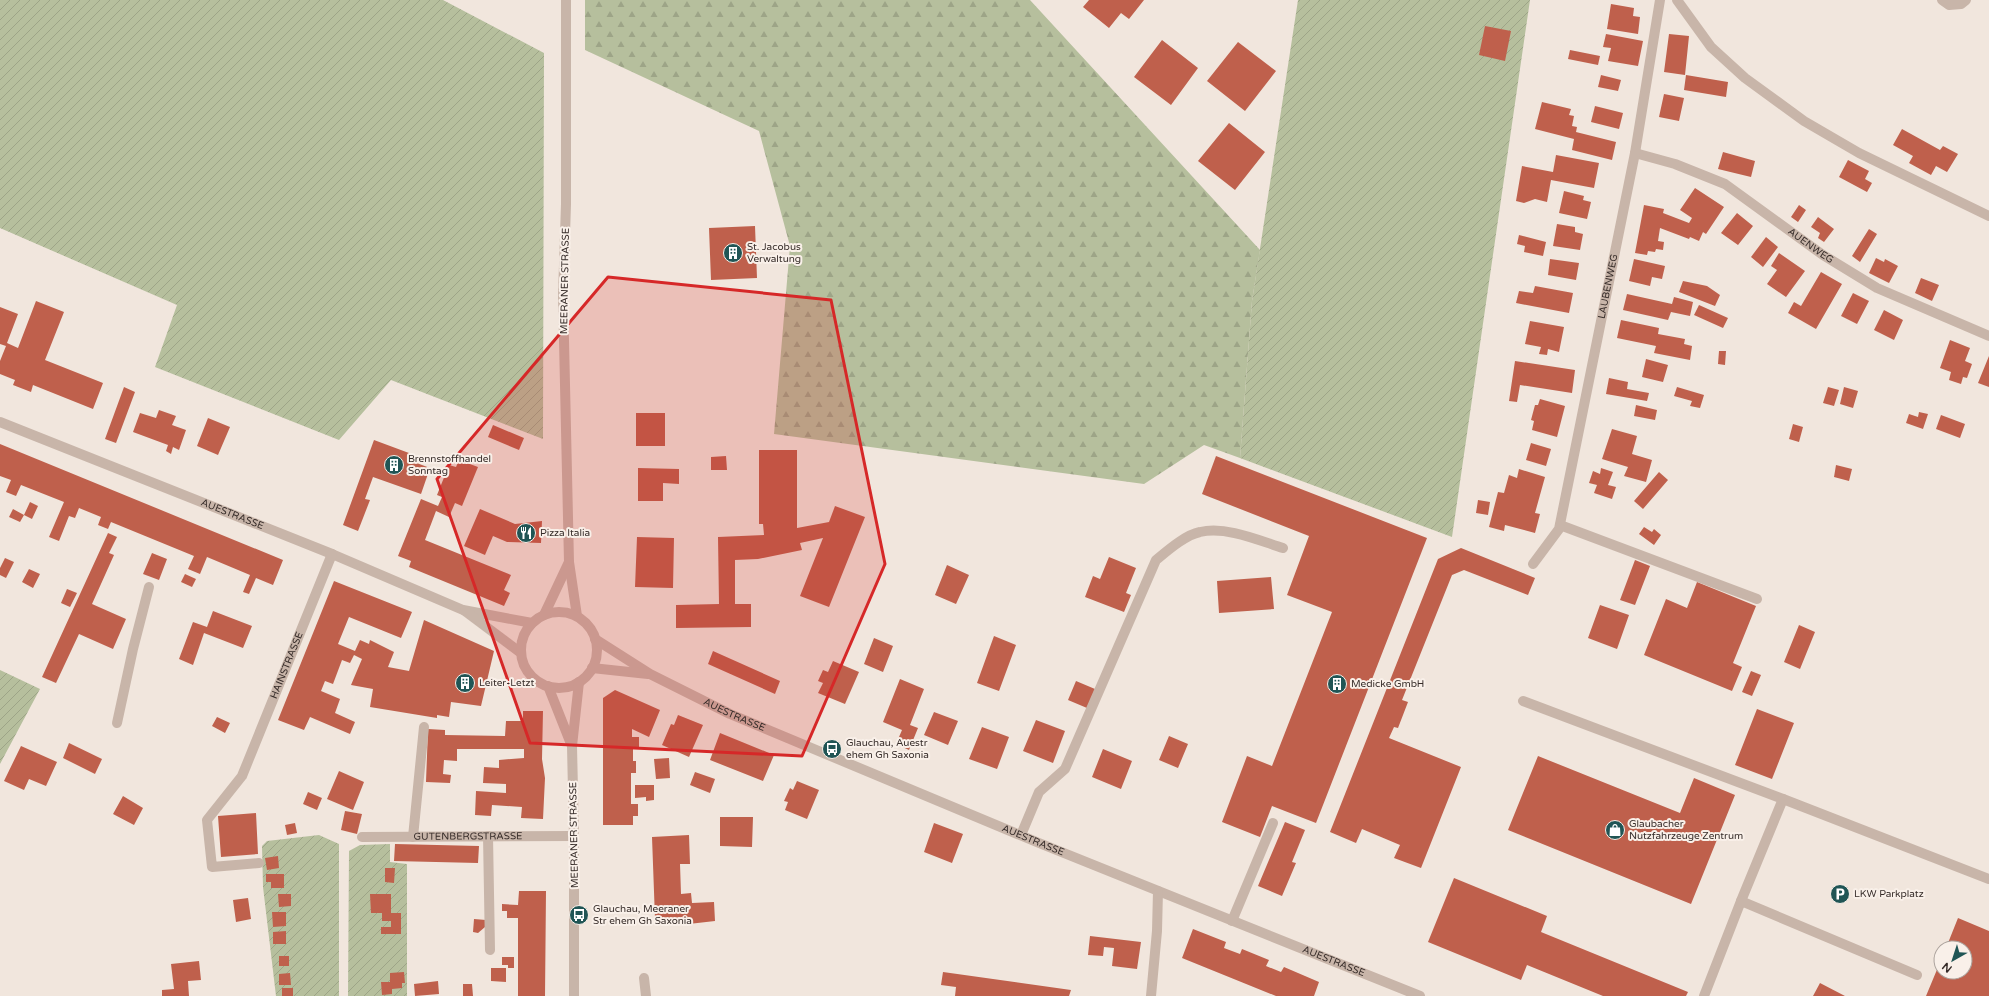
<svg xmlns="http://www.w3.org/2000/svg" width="1989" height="996" font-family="'Varela Round',sans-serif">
  <defs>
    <pattern id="forest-firs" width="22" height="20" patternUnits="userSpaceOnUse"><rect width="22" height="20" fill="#b6bf9d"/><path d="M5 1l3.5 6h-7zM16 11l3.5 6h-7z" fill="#9da487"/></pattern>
    <pattern id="garden-furrows" width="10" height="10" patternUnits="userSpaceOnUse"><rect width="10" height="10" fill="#b6bf9d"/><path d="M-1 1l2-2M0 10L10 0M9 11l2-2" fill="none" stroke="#9da487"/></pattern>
  </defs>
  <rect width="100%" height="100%" fill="#f1e6dd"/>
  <path fill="url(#forest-firs)" d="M585,0h445l230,250 -8,51 -12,157 -36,-13 -60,39 -370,-50 16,-188 -31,-115 -174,-81z"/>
  <path fill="url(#garden-furrows)" d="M0,0h443l101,53 -1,386 -152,-59 -52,60 -184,-73 22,-62 -177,-77z
    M1298,0h232l-78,537 -212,-79 12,-157z
    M0,670l40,19 -40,75z
    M319,835l20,9v152h-63l-13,-109 -1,-41 5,-5z
    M390,844v18l17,2v132h-59l1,-145 11,-6z"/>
  <path fill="#bf604c" d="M1089,0h55l-15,19 -8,-6 -12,15 -26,-21z
    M1611,4l23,4 -1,8 7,1 -2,17 -31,-5z
    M1485,26l26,5 -6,30 -26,-6z
    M1606,34l37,7 -5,25 -30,-5 3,-13 -8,-1z
    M1669,34l20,2 -4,39 -21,-3z
    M1162,40l36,28 -27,37 -37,-28z
    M1238,42l38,29 -31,40 -38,-30z
    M1570,50l30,6 -2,9 -30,-6z
    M1601,75l20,5 -3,11 -20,-4z
    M1686,75l42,7 -2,15 -42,-7z
    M1664,94l20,4 -5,23 -20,-4z
    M1542,102l29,7 -2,6 5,1 -2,10 5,1 -1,5 40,10 -4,18 -40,-10 2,-11 -39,-10z
    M1595,106l28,7 -4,16 -28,-7z
    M1229,123l36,29 -30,38 -37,-29z
    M1902,129l38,21 3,-4 15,8 -11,18 -11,-6 -5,9 -22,-12 4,-7 -20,-11z
    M1723,152l32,9 -4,16 -33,-8z
    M1556,155l43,8 -5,25 -43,-8 -4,22 -12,-3 -11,4 -8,-2 6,-35 31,6z
    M1848,160l21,11 -4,8 7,4 -5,9 -28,-15z
    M1695,188l29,19 -18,27 -3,-2 -4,9 -9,-4 -1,2 -29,-11 -2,13 6,1 -1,8 -7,-1 -1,3 -7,-1 -1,4 -12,-2 9,-48 20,4 -1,4 26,10 3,-5 -12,-8z
    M1564,191l20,5 -1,4 8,2 -4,17 -28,-6z
    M1799,205l7,5 -8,12 -7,-5z
    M1737,213l16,13 -15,19 -17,-12z
    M1818,217l16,12 -10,13 -6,-4 2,-5 -9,-6z
    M1557,224l18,3v5l8,2 -3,16 -27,-4z
    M755,226l2,52 -46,2 -2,-52z
    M1869,229l8,5 -17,28 -8,-6z
    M1519,235l27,7 -3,14 -19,-4 1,-6 -8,-2z
    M1766,237l12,10 -15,20 -12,-10z
    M1779,253l26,18 -19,26 -19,-13 10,-14 -6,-4z
    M1876,258l8,4 1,-3 13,7 -9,17 -20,-10z
    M1550,259l29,4 -3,17 -28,-5z
    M1634,259l31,7 -3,13 -10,-2 -2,9 -21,-5z
    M1821,272l21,12 -26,45 -28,-16 6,-11 7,4z
    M1921,278l18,7 -7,16 -17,-8z
    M1683,281l24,5 13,9 -5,11 -36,-14z
    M1535,286l38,7 -4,20 -53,-10 3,-12 14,2z
    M1853,293l16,8 -12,23 -16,-8z
    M1627,294l45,10 2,-7 19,5 -3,14 -19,-4 -3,8 -45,-10z
    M36,301l28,11 -19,48 58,23 -10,26 -60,-24 -2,7 -18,-7 2,-5 -15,-6v-13l6,-15 -6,-2v-37l18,7 -11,29 11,5z
    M1699,305l29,13 -5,10 -29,-13z
    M1884,310l19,10 -9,20 -20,-10z
    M1621,320l38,8 -1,6 27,5 -1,5 8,2 -2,14 -36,-7 2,-7 -39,-8z
    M1530,321l34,6 -5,25 -11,-3 -1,6 -8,-1 2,-7 -16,-3z
    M1950,340l20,8 -5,13 7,3 -5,14 -4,-1 -2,7 -12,-4 2,-8 -11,-4z
    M1719,351h7l-1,14 -7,-1z
    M1989,356v31l-11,-4z
    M1646,359l22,6 -5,17 -21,-5z
    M1515,361l60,9 -3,23 -52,-8 -3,17 -8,-1z
    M1609,378l19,4 -1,7 22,4 -2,8 -41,-7z
    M124,387l11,5 -19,51 -11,-4z
    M1677,387l27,8 -4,13 -10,-2 2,-5 -18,-5z
    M1828,387l11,3 -5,16 -11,-3z
    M1844,387l14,4 -5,17 -13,-4z
    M1540,399l25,7 -8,31 -25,-7 2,-9 -3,-1 4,-15h3z
    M1636,405l21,5 -2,10 -21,-4z
    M159,410l17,6 -4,9 14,5 -7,20 -6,-3 -2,7 -5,-3 2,-6 -35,-13 7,-19 16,5z
    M1919,412l9,2 -5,15 -17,-6 3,-9 9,3z
    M636,413h29v33h-29z
    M1941,415l24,9 -5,14 -24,-9z
    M208,418l22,9 -12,28 -21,-9z
    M1793,424l10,3 -4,15 -10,-3z
    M493,425l31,13 -5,12 -31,-13z
    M1612,429l25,7 -5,18 20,6 -6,22 -22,-6 4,-9 -26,-8z
    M374,440l43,16 -3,6 16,6 -9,26 -48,-17 -8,22 5,1 -12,31 -15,-6z
    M1531,443l20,6 -5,17 -20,-6z
    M0,444l283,116 -10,25 -17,-7 -7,16 -6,-2 7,-17 -43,-18 -7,17 -12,-5 6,-13 -83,-34 -3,7 -10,-4 3,-8 -22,-9 -4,10 -6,-2 -10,25 -10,-4 15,-35 -43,-17 -5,11 -10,-4 5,-12 -11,-4z
    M759,450h38v78l32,-6 6,-16 30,11 -36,90 -29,-11 23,-58 -23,5 2,7 -44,9 -23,1v44h16v23l-75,1v-23l43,-1 -1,-67 46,-2 -1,-11h-4z
    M726,456l1,14h-16v-13z
    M1216,456l211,82 -111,285 -44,-17 -12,31 -38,-15 25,-66 25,10 60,-154 -45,-17 22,-59 -107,-42z
    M459,460l19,7 -16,39 -7,-3 -6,14 -13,-6 -11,29 86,35 -7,15 6,3 -6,13 -95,-39 2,-6 -13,-5 23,-57 17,7 4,-9 -5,-2 12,-30 7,2z
    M1836,465l16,4 -3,12 -15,-4z
    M638,468l41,1v15l-16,-1v18h-25z
    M1601,468l12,4 -5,13 8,2 -4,12 -18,-6 3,-8 -8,-2 4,-12 7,3z
    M1519,469l26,8 -10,36 5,1 -5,19 -30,-8 -1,6 -15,-4 9,-35 6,1 5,-18 8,3z
    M1659,472l9,8 -25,29 -9,-8z
    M1478,500l12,2 -2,13 -12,-2z
    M30,502l8,4 -6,13 -8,-4z
    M13,509l11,6 -4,7 -11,-5z
    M480,509l35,15 27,-3 -1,22 -34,-1 -14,-6 -8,19 -21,-9z
    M1644,527l8,5 2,-3 7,6 -7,10 -15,-11z
    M108,533l9,4 -8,16 5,2 -22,49 34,15 -13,30 -34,-15 -23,49 -14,-6z
    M637,537l37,1 -1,50 -38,-1z
    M1461,548l74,30 -7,17 -64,-25 -12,5 -50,125 6,2 -10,26 -4,-1 -5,11 72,29 -40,101 -27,-10 6,-13 -38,-16 -6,14 -26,-11 108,-273z
    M152,553l15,6 -8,21 -16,-6z
    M1109,557l27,11 -10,25 5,2 -7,17 -39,-15 8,-21 7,3z
    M5,558l9,4 -8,16 -6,-3v-7z
    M1635,560l15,6 -15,39 -15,-5z
    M947,565l22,10 -13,29 -21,-9z
    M29,569l11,5 -7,14 -11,-6z
    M185,574l11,5 -4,8 -11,-5z
    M1271,577l3,32 -55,4 -2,-32z
    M334,581l78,31 -11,26 -52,-21 -11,27 17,7 5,-11 9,4 1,-4 24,12 -6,15 21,4 15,-51 70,31 -13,55 -30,-4 -2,15 -12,-2v3l-67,-11 3,-18 -22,-4 11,-26 -8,-4 -4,8 -8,-3 -9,24 -8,-3 -4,10 19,8 -5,14 20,9 -5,12 -40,-17 -6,13 -26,-10z
    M1697,582l59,24 -23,57 9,4 -10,24 -88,-36 22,-56 21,9z
    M67,589l10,4 -7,14 -9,-4z
    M1600,605l29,10 -12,34 -29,-11z
    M213,611l39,15 -9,22 -39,-15 -11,32 -14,-6 14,-37 14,5z
    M1799,625l16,7 -15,37 -16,-7z
    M994,636l22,9 -17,46 -22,-8z
    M874,638l19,8 -10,26 -19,-8z
    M713,651l67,30 -5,13 -67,-30z
    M833,661l26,11 -14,32 -27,-11 5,-10 -5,-2 5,-11 5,2z
    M1751,671l10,4 -9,21 -10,-4z
    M900,679l24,10 -14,36 8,3 -9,22 -13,-6 6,-14 -19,-8z
    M1076,681l19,8 -8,19 -19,-8z
    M615,690l45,20 -11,27 -17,-8v8h7v11h-6v13h3v12h-5v31h7v12h-5v9h-30v-127z
    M1757,709l37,14 -22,56 -37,-14z
    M523,711h20l-1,48 3,19 -2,41 -22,-1 1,-11 -30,-2 -1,11 -16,-1 1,-24 30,2v-9l-23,-1 1,-16 15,1v-8l25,-2v-9h-67v12l-13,-1 -1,14 8,1 -1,8 -24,-1 2,-53 17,1v5l60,1 1,-15h17z
    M934,712l24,9 -10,24 -24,-10z
    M678,715l25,10 -14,32 -27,-12 9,-21 3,1z
    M217,717l13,6 -5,10 -13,-7z
    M1036,720l29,11 -12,32 -30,-12z
    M982,727l27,10 -12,32 -28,-10z
    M720,733l54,22 -11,26 -53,-21z
    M1169,736l19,8 -10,24 -19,-8z
    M69,743l33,16 -7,15 -32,-16z
    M21,746l36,16 -11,24 -17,-7 -5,11 -20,-9z
    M1103,749l29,12 -11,28 -29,-12z
    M1538,756l142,57 14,-35 41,17 -44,109 -183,-74z
    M669,758l1,20 -14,1 -2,-20z
    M339,771l25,11 -11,28 -26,-11z
    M695,772l20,7 -5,14 -20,-8z
    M797,781l22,9 -12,29 -22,-9 3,-8 -4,-1 6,-13 3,2z
    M635,785h19v15l-8,1v-4l-11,1z
    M308,792l14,6 -5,12 -14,-6z
    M123,796l20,12 -9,17 -21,-11z
    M345,811l17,3 -5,20 -16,-4z
    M256,813l2,41 -37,3 -3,-41z
    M720,817h33l-1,30 -32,-1z
    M1285,822l20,8 -13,32 4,1 -14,33 -24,-10z
    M295,823l2,10 -10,2 -2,-10z
    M934,823l29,11 -11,29 -28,-11z
    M689,835l1,29h-10l1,30 10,-1 1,10 22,-1 1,19 -35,4 -1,-7 -24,1 -3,-82z
    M395,844l84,2 -1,17 -84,-2z
    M278,856l1,12 -12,2 -2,-12z
    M385,868h10l-1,15 -9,-1z
    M266,874h18v14h-13v-6h-5z
    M1454,878l93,38 -6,16 147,60 -2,4h-83l-76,-31 -6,15 -93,-38z
    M519,891h27l-1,105h-27v-78h-11v-7h-5v-7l16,1z
    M278,894h13v12l-12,1z
    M370,894h21v19h10v21h-20v-7h10v-6h-9v-8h-11z
    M248,898l3,21 -15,3 -3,-22z
    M272,912h14v14l-13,1z
    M1958,918l31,13v65h-63l15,-36v12h24v-24h-19z
    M474,919l12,1 -1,7 -7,6 -5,-1z
    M1193,929l33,13 -2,6 16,6 2,-5 27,11 -3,6 15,6 3,-5 35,15 -5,14h-38l-94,-38z
    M286,931v13h-13v-12z
    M1090,936l51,6 -4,27 -25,-3 2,-18 -10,-1 -1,9 -15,-1z
    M279,956h10v10h-10z
    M502,957h12v11h-6v-3h-6z
    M199,961l2,19 -13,1 1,15h-27v-6l12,-1 -3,-25z
    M491,968h15v14l-15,-1z
    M404,972l1,11h-3v5l-10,1v5l-10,1 -1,-13h9v-9z
    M943,972l128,18 -2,6h-114l1,-9 -15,-2z
    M290,973l1,12h-12v-11z
    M438,981l1,13 -24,2 -1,-12z
    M1820,983l25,13h-32z
    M463,984h9l1,12h-10z
    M282,988h11v8h-11z"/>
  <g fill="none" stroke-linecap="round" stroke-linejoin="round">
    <g stroke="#c8b5a9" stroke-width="10">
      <path d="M566,0v204l-3,92 6,266 8,54"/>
      <path d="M1677,0l34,47 34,31 59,43 55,32 130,63"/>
      <path d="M1942,0l7,5 12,-1 5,-4"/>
      <path id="s1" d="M1635,153l40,11 50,20 98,71 54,33 112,48"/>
      <path id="s2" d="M0,422l332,132 131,56 69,13"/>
      <path d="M1560,525l197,74"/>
      <path id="s3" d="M1533,564l26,-35 76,-376 25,-153"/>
      <path d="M465,611l56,42"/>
      <circle cx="559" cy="650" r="38"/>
      <path d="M544,615l25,-53"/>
      <path id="s4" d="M595,639l55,35 80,40 309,129 381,153"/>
      <path d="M592,668l56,6"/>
      <path d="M548,686l23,58"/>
      <path d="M1523,701l260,98 -42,102"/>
      <path d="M117,723l16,-74 16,-62"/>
      <path d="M1783,799l206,80"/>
      <path d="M1021,835l18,-43 26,-23 91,-209c11,-9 29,-25 44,-28 26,-6 58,8 83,16"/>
      <path d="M488,836l2,114"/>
      <path id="s5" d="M362,837l212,-1"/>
      <path d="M413,837l11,-110"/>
      <path id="s6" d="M259,863l-47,4 -5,-47 35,-44 90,-222"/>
      <path d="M1232,921l41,-98"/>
      <path d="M644,978l2,18"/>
      <path d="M574,996v-160l-2,-90 7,-64"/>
      <path d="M1151,996l6,-65 1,-40"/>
      <path d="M1704,996l37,-95 176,74"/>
    </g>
  </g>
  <path fill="#d62828" fill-opacity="0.2" stroke="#d62828" stroke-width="3" stroke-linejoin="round" d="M608,277l223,23 54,264 -83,192 -272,-13 -93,-264z"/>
  <defs>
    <g id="building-disc" transform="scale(1)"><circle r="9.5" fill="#205555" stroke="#f9f0e9"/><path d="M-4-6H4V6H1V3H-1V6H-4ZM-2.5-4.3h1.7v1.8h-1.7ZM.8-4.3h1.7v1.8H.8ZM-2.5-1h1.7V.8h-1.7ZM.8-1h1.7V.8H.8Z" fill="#fff"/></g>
    <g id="restaurant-disc" transform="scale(1)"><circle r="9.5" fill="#205555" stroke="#f9f0e9"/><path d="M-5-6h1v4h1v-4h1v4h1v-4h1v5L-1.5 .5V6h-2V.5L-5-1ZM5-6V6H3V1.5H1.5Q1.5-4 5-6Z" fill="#fff"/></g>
    <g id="bus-disc" transform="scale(1)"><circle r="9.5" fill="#205555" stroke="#f9f0e9"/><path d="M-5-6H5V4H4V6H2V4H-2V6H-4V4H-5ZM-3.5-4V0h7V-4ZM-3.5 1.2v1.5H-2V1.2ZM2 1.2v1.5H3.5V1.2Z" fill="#fff"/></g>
    <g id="shop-disc" transform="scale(1)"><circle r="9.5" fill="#205555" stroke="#f9f0e9"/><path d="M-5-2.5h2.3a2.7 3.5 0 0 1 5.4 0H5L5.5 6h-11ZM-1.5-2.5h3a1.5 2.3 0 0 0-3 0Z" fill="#fff"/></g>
    <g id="parking-disc" transform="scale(1)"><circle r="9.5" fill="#205555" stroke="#f9f0e9"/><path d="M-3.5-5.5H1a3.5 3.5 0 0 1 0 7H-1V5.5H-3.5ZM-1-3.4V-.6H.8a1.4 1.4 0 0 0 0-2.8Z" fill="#fff"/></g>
  </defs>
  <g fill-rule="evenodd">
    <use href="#building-disc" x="733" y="253"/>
    <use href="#building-disc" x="394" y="465"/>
    <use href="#restaurant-disc" x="526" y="533"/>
    <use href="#building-disc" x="465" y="683"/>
    <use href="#building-disc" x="1337" y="684"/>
    <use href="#bus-disc" x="832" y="749"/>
    <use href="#shop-disc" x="1615" y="830"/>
    <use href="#parking-disc" x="1840" y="894"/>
    <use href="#bus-disc" x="579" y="915"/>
  </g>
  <g text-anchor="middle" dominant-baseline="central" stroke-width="4" stroke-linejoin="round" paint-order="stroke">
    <g font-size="10" fill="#362c29" stroke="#f9f0e9">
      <text stroke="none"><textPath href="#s1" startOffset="201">AUENWEG</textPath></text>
      <text transform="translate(565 281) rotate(-89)">MEERANER STRASSE</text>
      <text stroke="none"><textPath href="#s3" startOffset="291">LAUBENWEG</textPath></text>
      <text stroke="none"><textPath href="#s2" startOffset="250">AUESTRASSE</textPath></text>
      <text stroke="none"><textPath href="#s6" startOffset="270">HAINSTRASSE</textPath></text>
      <text stroke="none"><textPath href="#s4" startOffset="159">AUESTRASSE</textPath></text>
      <text transform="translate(574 835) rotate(-91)">MEERANER STRASSE</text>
      <text stroke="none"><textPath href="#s5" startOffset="106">GUTENBERGSTRASSE</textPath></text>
      <text stroke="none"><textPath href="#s4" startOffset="483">AUESTRASSE</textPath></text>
      <text stroke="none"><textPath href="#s4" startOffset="807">AUESTRASSE</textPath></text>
    </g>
    <g font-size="10" fill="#362c29" stroke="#f9f0e9" text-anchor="start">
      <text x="747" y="247">St. Jacobus<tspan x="747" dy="12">Verwaltung</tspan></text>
      <text x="408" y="459">Brennstoffhandel<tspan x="408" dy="12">Sonntag</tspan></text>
      <text x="540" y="533">Pizza Italia</text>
      <text x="479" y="683">Leiter-Letzt</text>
      <text x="1351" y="684">Medicke GmbH</text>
      <text x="846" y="743">Glauchau, Auestr<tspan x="846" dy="12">ehem Gh Saxonia</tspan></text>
      <text x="1629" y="824">Glaubacher<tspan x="1629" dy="12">Nutzfahrzeuge Zentrum</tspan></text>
      <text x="1854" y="894">LKW Parkplatz</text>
      <text x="593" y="909">Glauchau, Meeraner<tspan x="593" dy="12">Str ehem Gh Saxonia</tspan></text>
    </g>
  </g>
  <g transform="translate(1953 960) rotate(219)"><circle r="19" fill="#f9f0e9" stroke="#aba29c"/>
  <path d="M0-3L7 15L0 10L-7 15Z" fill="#205555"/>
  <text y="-6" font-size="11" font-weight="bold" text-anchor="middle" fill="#362c29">N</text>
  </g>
</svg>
